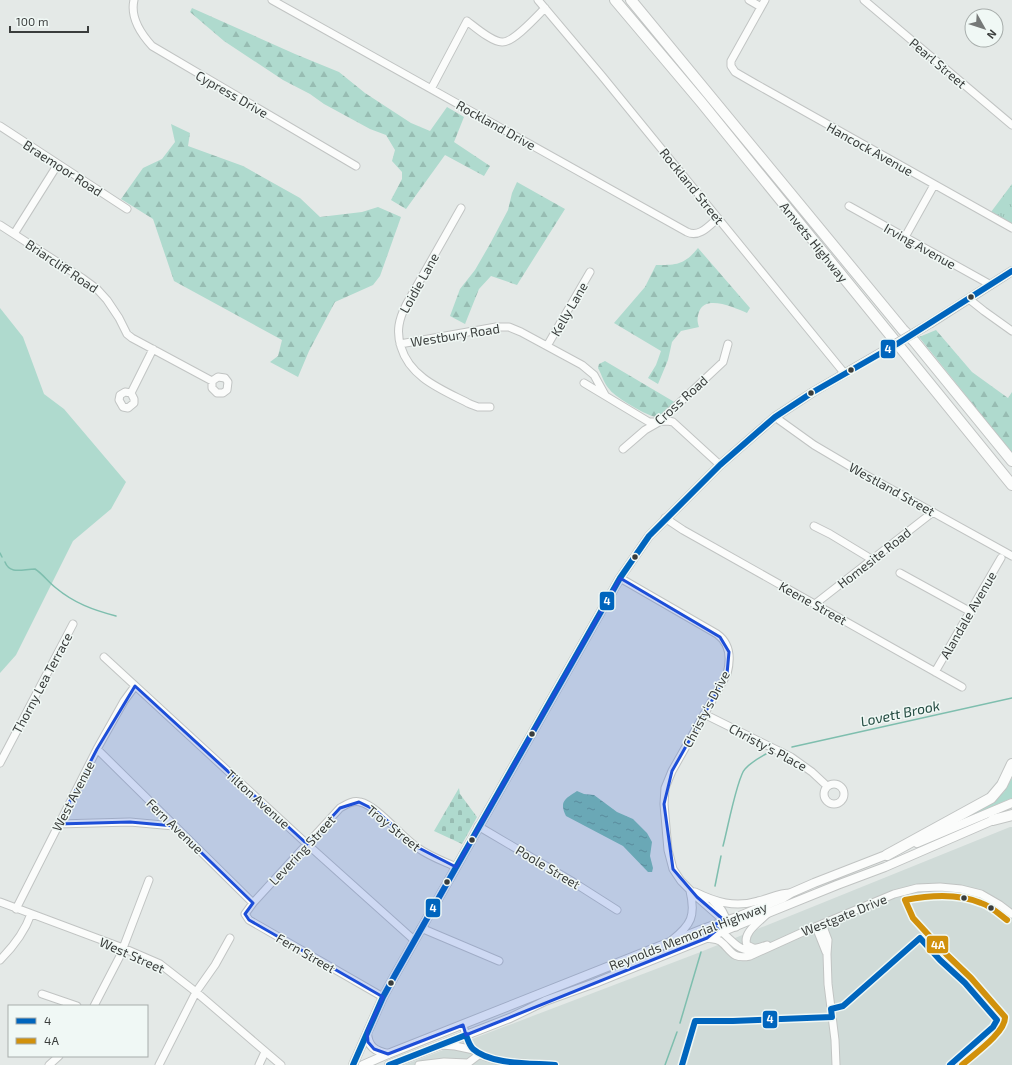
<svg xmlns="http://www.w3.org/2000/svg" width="1012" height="1065" font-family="'Exo 2',sans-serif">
  <defs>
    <pattern id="forest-firs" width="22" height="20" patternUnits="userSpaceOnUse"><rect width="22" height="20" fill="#afdace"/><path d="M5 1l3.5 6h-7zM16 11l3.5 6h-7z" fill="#97bcb2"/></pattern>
    <pattern id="cemetery-stones" width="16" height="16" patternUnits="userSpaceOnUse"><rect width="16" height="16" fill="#afdace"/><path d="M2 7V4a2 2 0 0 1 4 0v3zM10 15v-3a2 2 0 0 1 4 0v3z" fill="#97bcb2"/></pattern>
    <pattern id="park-tufts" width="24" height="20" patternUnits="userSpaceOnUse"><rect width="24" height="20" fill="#afdace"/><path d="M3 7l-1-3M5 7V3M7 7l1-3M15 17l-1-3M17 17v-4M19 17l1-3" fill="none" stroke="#97bcb2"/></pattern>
    <pattern id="water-ripples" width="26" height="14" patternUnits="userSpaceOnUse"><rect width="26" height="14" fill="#7ebeae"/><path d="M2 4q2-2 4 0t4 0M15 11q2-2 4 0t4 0" fill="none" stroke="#689c8f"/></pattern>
  </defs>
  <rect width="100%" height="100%" fill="#e4e9e7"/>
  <path fill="#d0dbd8" d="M1010,827h2v238h-608l294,-112z"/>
  <path fill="#afdace" d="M0,308l23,29 21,57 20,15 62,73 -15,27 -38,32 -57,114 -16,18z
    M1012,778v20l-42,18 34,-24z"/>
  <path fill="url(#forest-firs)" d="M192,8l103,46 44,18 26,21 46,30 19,8 17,-24 17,10 -10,25 36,24 -6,10 -39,-21 -39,54 -15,-9 11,-21v-7l-10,-11 3,-11 -9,-15 -16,-6 -46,-25 -14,-10 -27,-14 -59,-39 -34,-29z
    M171,124l19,9 -2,13 55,20 57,32 20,19 42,-5 16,-5 23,10 -21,59 -7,9 -38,17 -26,49 -11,26 -28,-15 8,-6 4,-16 -108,-59 -21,-62 -32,-20 22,-31 19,-9 13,-17z
    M517,182l48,27 -48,76 -26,-9 -12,13 -14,35 -15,-8 10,-27 15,-19 15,-26 18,-34 4,-17z
    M698,248l52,60 -3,5c-12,-5 -42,-19 -48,-1 -2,6 -2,9 0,15l-18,4 -9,11 -4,18 -10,24 -10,-6 8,-13 5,-14 -47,-28 31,-36 11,-22c21,0 28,0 42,-17z
    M936,330l36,42 36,26 4,-6v61l-93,-116z
    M605,361l71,42c-5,5 -10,12 -17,14 -8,2 -44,-20 -49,-27 -6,-6 -8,-15 -12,-22l1,-4z"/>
  <path fill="url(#cemetery-stones)" d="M459,788l1,6 17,23 -15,27 -28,-13z"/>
  <path fill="url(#park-tufts)" d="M1012,184v40l-21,-12z"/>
  <path fill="url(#water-ripples)" d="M577,791l7,3 10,1 23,17 16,7 14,14 5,9 -2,14 3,12 -1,4h-4l-25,-26 -57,-30c-7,-15 -1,-17 11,-25z"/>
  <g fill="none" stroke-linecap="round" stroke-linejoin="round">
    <path stroke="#7ebeae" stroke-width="1.5" d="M0,553l2,4
      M5,562c5,13 18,7 30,7 8,5 13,13 21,19 18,15 37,22 60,28
      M792,747l220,-49
      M723,846c4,-14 14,-69 22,-77 6,-7 14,-11 21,-15
      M715,886l6,-30
      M680,1023l21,-71
      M665,1065l12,-33"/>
    <g stroke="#c1c4c3" stroke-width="9">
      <path id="minor" d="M134,0c-4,17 7,34 18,46l204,120
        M272,0l415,232c12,6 22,-6 31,-14
        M538,0l64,76 243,298
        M749,0l12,7
        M765,0l-34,61v5l4,6 19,11 258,145
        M864,0l148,125
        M431,89l36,-68c8,6 25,21 35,21 11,1 35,-26 43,-34
        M0,126l127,83
        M849,206l142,79
        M461,208l-55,97c-7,14 -10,26 -5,42 9,31 42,43 69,57l8,3h12
        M0,225l82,53 15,11 10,11 12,18 8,16 5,4 80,43v7l5,5h6l4,-3 1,-8 -3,-4 -7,-1 -6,4
        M14,234l44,-70
        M905,237l29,-52
        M969,299l15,12 28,20
        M400,344l96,-17h13l12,5 61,33 12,10 11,20
        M547,346l43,-74
        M584,383l65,39 19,-1 5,1 47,43
        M131,393l-6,-1 -5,3 -1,5 4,7 5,1 6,-5v-4l-3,-6 22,-44
        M775,417l39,28 39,23 159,88
        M623,449l22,-19 14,-8 64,-60 5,-18
        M665,518l18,12 279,157
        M814,526l16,8 43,26
        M900,573l71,39
        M620,578l97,56c14,10 14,25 10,40l-55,97 -7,17 -1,16 4,46 5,19 8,12 16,16 32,28 7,2
        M815,604l118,-92
        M104,657l203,187 107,96
        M935,672l66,-114
        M704,714l87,43 21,15 15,14
        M97,749l156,154
        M0,763l73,-139
        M824 794a10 10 0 1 1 20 0a10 10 0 1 1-20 0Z
        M58,824l72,-2 44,4
        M478,826l95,56 44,28
        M695,892c20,10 40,16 63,9 13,-3 20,-8 33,-8
        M712,900c6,6 15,13 13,22
        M0,902l123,46 37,16 36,28 85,73
        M16,909l81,-160 27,-48 11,-15
        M822,924l6,16 -1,14 1,30 7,56 1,25
        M711,926c5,1 7,3 11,6 20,18 18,22 45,13
        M816,927l10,25
        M421,928l78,33
        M707,938c4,1 9,1 13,3 11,8 11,19 30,15l53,-24 91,-38 23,-6 23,-1 21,2 20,5 19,11 12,9
        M672,940c19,-15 24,-24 18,-49
        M755,949l-8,-4c-5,-12 12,-23 20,-31
        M0,960c13,-13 25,-29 31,-46
        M42,994l35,12
        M383,997l-134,-77 -4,-6 8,-11 87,-95c7,-4 13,-8 20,-6 18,4 41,35 58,46 11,8 25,13 38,19
        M94,1006l26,-50 29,-76
        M463,1025c2,8 4,17 9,23 15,17 61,15 83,17
        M441,1045l14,1 19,4
        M49,1065l10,-9
        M159,1065l37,-73 19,-27 15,-27
        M259,1065l6,-13
        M419,1065l25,-3 24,1 12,-9"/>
    </g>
    <g stroke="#c1c4c3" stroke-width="10">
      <path id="major" d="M931,323l81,-52
        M917,843l95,-40
        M367,1033c1,14 8,18 21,21
        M353,1065l30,-68 12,-22 225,-397 29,-42 71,-71 55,-48 38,-25 72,-42
        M363,1065l25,-11 315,-125 34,-12 46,-19 8,-5 23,-10 77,-30
        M389,1065l121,-47 35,-17 50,-18 242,-98 48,-18 113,-49"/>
    </g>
    <g stroke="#c1c4c3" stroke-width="12">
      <path id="highway" d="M615,0l86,102 311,383
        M631,0l272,330 11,11 98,120
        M993,820l19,-5
        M887,855l104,-57 11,-13 10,-21"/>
    </g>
    <use href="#minor" stroke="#fbfcfb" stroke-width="7"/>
    <use href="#major" stroke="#fbfcfb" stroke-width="8"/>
    <use href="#highway" stroke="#fbfcfb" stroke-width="10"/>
    <g stroke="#c1c4c3" stroke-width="10" stroke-linecap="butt">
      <path id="major-bridge" d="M885,350l46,-27"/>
    </g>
    <use href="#major-bridge" stroke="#fbfcfb" stroke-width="8"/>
    <g stroke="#f0f8f5" stroke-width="9">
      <path id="bus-1" d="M353,1065l30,-68 12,-22 225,-397 29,-42 71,-71 55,-48 38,-25 84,-48 115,-73
        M389,1065l77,-30c2,5 3,10 7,14 18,16 59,14 82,16
        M682,1065l13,-44h38l99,-4 -1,-8 12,-3 77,-68 20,22 25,23 32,37 -4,7 -43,38"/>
    </g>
    <g stroke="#f0f8f5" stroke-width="9">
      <path id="bus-2" d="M962,1065c11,-10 44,-33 43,-48l-34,-39 -25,-24 -33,-36 -8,-18c25,-5 53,-7 76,3 10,3 18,11 26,17"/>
    </g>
    <use href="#bus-1" stroke="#0065bd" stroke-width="6"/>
    <use href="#bus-2" stroke="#d1910c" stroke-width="6"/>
  </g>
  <path fill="#1d4ed8" fill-opacity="0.2" stroke="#1d4ed8" stroke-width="3" stroke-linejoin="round" d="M620,578l100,59 9,15 -2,22 -55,97 -8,33 9,65 24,28 28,24 -12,4 5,4 -11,9 -241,97 -3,-10 -75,29 -14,-5 -6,-7 -1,-11 16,-34 -134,-77 -4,-6 8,-11 -79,-77 -44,-4 -72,2 39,-75 38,-63 172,158 33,-36 19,-6 16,8 42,37 39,20z"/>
  <g fill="#3a3d3c" stroke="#f0f8f5" stroke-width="1.5">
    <circle cx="971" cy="297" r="3.5"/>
    <circle cx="851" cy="370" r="3.5"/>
    <circle cx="811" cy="393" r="3.5"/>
    <circle cx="635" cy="557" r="3.5"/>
    <circle cx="532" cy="734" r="3.5"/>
    <circle cx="472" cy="840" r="3.5"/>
    <circle cx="447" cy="882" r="3.5"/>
    <circle cx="964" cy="898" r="3.5"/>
    <circle cx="991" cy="908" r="3.5"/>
    <circle cx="391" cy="983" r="3.5"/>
  </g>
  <g text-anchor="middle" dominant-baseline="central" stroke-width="3" stroke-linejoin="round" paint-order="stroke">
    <g font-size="13" fill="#3a3d3c" stroke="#f0f8f5">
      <text transform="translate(938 63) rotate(40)">Pearl Street</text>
      <text transform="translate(232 94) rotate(30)">Cypress Drive</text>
      <text transform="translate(496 125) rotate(29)">Rockland Drive</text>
      <text transform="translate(870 149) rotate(29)">Hancock Avenue</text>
      <text transform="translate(63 168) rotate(33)">Braemoor Road</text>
      <text transform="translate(692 186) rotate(51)">Rockland Street</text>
      <text transform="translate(814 242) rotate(51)">Amvets Highway</text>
      <text transform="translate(920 246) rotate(29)">Irving Avenue</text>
      <text transform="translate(62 266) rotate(34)">Briarcliff Road</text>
      <text transform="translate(419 283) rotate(-61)">Loidie Lane</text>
      <text transform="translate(569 309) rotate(-60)">Kelly Lane</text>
      <text transform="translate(455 335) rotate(-9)">Westbury Road</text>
      <text transform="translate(681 400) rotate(-42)">Cross Road</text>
      <text transform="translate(892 489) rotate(29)">Westland Street</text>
      <text transform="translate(874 558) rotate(-38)">Homesite Road</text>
      <text transform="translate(813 603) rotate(29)">Keene Street</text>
      <text transform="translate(968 615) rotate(-60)">Alandale Avenue</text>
      <text transform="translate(42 683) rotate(-62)">Thorny Lea Terrace</text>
      <text transform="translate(706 709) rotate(-62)">Christy's Drive</text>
      <text transform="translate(768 747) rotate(28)">Christy's Place</text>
      <text transform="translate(73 796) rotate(-63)">West Avenue</text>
      <text transform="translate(258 799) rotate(42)">Tilton Avenue</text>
      <text transform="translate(175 826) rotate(44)">Fern Avenue</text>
      <text transform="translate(394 828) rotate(39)">Troy Street</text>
      <text transform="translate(302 850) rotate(-47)">Levering Street</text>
      <text transform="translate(548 867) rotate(31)">Poole Street</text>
      <text transform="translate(844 915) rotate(-22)">Westgate Drive</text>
      <text transform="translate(688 936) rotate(-21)">Reynolds Memorial Highway</text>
      <text transform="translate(306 953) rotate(30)">Fern Street</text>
      <text transform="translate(132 955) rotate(24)">West Street</text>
    </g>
    <g font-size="14" font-style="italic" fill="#244c42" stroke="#f0f8f5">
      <text transform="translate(900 713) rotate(-12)">Lovett Brook</text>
    </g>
  </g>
  <g stroke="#f0f8f5" stroke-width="1.5">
    <rect x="880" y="339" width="16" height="20" rx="4" fill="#0065bd"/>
    <rect x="599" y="591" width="16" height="20" rx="4" fill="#0065bd"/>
    <rect x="425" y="898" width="16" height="20" rx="4" fill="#0065bd"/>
    <rect x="926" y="935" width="23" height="19" rx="4" fill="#d1910c"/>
    <rect x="762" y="1010" width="16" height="19" rx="4" fill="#0065bd"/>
  </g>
  <g font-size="11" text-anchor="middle" font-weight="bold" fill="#fff">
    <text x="888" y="353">4</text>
    <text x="607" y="605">4</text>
    <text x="433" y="912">4</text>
    <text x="938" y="949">4A</text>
    <text x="770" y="1023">4</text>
  </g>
  <rect x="8" y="1005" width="140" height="52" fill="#f0f8f5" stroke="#a7adab"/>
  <rect x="16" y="1018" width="20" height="6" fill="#0065bd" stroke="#a7adab"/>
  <text x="44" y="1025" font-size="12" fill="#3a3d3c">4</text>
  <rect x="16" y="1038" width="20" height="6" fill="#d1910c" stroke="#a7adab"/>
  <text x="44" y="1045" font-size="12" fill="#3a3d3c">4A</text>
  <g transform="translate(984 28) rotate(129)"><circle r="19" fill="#f0f8f5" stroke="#a7adab"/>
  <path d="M0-3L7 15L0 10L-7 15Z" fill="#767978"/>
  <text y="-6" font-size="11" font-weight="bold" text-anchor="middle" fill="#3a3d3c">N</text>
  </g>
  <path d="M10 26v6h78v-6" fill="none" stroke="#3a3d3c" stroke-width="2"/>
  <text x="16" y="26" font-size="12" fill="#3a3d3c" stroke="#f0f8f5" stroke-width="3" paint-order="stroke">100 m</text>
</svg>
